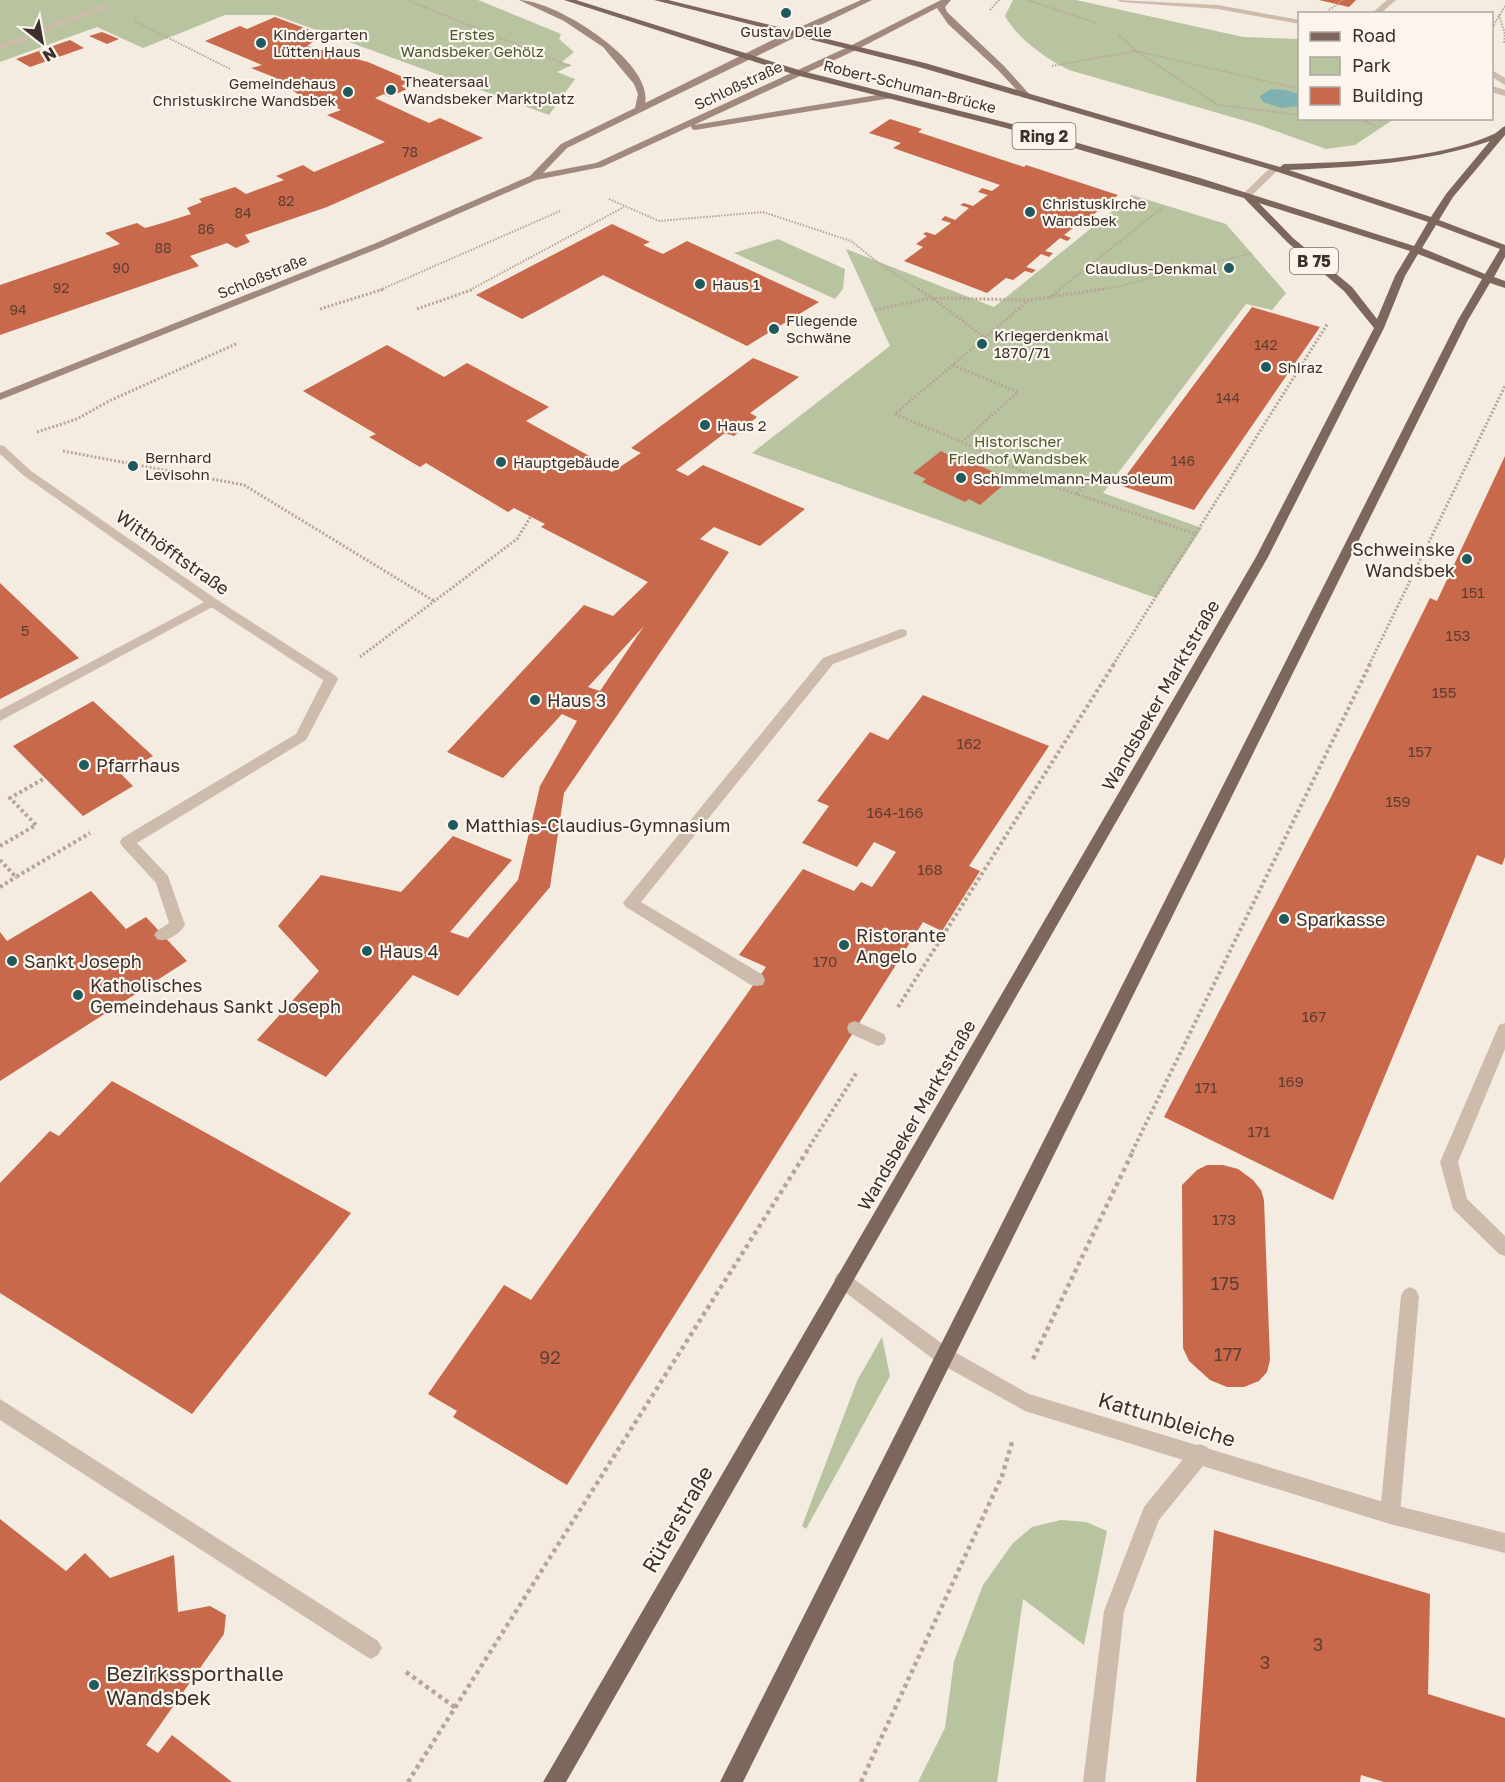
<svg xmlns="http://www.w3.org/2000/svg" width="1505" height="1782" font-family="'Golos Text',sans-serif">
  <rect width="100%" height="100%" fill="#f4ebe1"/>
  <path fill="#b8c4a0" d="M0,0h478l83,34 -2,5 15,13 -12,10 10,3 -15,7 18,7 -26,36 -274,-100h-50l-82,33 -46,-21 -97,35z
    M1013,0h63l167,37 56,2 1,79 94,1 -39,26 -29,4 -70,-25 -187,-54c-23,-11 -52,-32 -64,-54z
    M1132,195l94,29 60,69 -14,17 -26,-6 -143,189 99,35 -46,70 -404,-145 138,-107 -44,-97 148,58z
    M778,239l67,30 -2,20 -8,10 -101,-46z
    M882,1337l8,39 -84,153 -4,-3 55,-145z
    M1061,1520l25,2 21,9 -23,114 -61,-46 -26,183h-79l27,-54 9,-67 29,-76 30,-42 19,-16z"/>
  <path fill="#7fb0b2" d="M1271,89l15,1 12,4 1,12 -18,2 -18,-6 -3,-6z"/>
  <path fill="#c8694b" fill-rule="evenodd" d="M1319,0h37l-7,7z
    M275,17l40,15 -6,3 8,4 -10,7 61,16 44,19 -11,5 6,3 -18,8 -5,-3 -9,4 54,25 11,-5 43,20 -156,69 -82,28 5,7 -14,6 -9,-5 -37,13 9,10 -199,69v-50l120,-41 -15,-11 32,-10 8,5 21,-6 25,-8 -4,-6 15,-6 -3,-3 36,-12 11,7 38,-14 -8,-4 27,-11 11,7 71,-30 -58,-27 14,-5 -16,-9 -26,-6 -23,-17 -25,-10 11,-3 -57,-24 35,-15 7,3z
    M102,32l17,7 -12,5 -18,-8z
    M70,40l14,8 -54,19 -14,-8z
    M890,119l32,10 -4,3 106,35 2,-2 92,30 -29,23 -3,-1 -4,3 7,3 -4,3 -7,-2 -14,11 7,3 -4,3 -7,-3 -15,13 8,2 -4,4 -8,-3 -15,13 10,3 -4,3 -7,-2 -12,9 -7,-2 -19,15 -83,-32 19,-14 -7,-3 11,-8 -4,-2 3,-2 9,3 16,-12 -10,-3 4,-4 10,4 14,-12 -9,-3 4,-2 9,3 15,-11 -10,-3 4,-4 10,3 8,-6 -107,-37 8,-5 -32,-10z
    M612,224l38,18 -7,3 20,9 24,-13 132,61 -72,44 -144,-71 -81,44 -46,-24z
    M1252,307l68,20 -126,183 -75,-25z
    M387,345l57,32 23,-14 82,44 -23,14 67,37 -4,2 23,12 29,-19 -10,-5 122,-90 46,19 -49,36 7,4 -23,19 -9,-3 -49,37 12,6 15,-11 102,44 -45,37 -46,-19 -14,12 29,13 -165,241 -14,94 -92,109 -45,-21 -87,102 -69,-37 62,-69 -41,-45 43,-51 80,17 52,-56 59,24 -62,72 18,6 50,-58 22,-94 37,-65 -15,-7 -59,64 -56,-26 137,-147 29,11 35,-34 -107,-55 4,-3 -31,-16 -6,4 -82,-49 -6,4 -51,-30 7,-3 -73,-43zM644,626l-44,65 -12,-4z
    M941,451l12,6 4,-2 43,20 -4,2 11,5 -27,23 -11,-6 -4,3 -43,-20 4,-3 -13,-6z
    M1505,456v401l-3,8 -25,-10 -144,345 -169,-83 167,-320 99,-199 7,3z
    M0,583l79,75 -79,41z
    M923,695l126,51 -80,120 11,5 -38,60 -19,-9 -356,563 -114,-68 4,-6 -29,-17 76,-109 27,15 235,-333 -27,-12 64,-86 51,22 7,-9 11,5 24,-35 -22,-10 -17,25 -55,-24 27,-37 -12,-5 53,-69 18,8z
    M93,701l60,55 -32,18 12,12 -50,30 -70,-70z
    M91,891l35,38 20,-12 41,44 -187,120v-149l7,9z
    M112,1081l239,132 -159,201 -192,-121v-110l50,-52 9,5z
    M1207,1165h16l15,4 15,11 8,10 3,10 6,160 -3,12 -8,9 -15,6h-17l-17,-7 -21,-19 -6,-13 -1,-163 15,-15z
    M0,1519l66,52 19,-18 25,25 64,-23 4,57 32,-6 16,9 -2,19 -78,111 12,8 14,-18 60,47h-232z
    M1214,1530l216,64 -2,100 77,24v64h-121l-23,-7 -1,7h-164z"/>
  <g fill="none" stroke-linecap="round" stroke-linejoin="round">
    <path stroke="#b9a596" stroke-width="2" stroke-dasharray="1.5 1.5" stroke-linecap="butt" d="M407,0l162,66
      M1027,0l69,23
      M990,10l9,-10
      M1329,10l14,-10
      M1499,15l6,19 -1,9
      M135,21l95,48
      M1492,28l13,-22
      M1119,35l17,16 164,38
      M1052,66l84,-15 82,54 82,10
      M1358,118l17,8
      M609,199l50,22 104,-9 88,29 29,23 40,26
      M380,290l180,-79
      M470,290l154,-83
      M1059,290l104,-83
      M1094,290l22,-3 136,-34"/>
    <path stroke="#b9a596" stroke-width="3" stroke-dasharray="2 2" stroke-linecap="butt" d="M918,289l14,9 97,2
      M1104,289l-75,11 -134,114 67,28 87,43 147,49
      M1049,298l12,-9
      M320,309l64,-20
      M417,309l57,-20
      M875,310l57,-12 52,39
      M953,365l65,27 -56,50
      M37,432l40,-13 32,-18 129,-58
      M63,451l181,34 190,116
      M1077,494l14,-18
      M360,657l157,-118 14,-23
      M1113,665l215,-342
      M1369,665l136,-279"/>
    <path stroke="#b9a596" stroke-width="4" stroke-dasharray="3 3" stroke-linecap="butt" d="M0,846l36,-21 -26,-27 35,-20
      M0,860l16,17 74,-44
      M0,887l16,-10
      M898,1007l216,-343
      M806,1152l51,-80
      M1132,1152l238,-488"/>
    <path stroke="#b9a596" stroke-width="4.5" stroke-dasharray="4 4" stroke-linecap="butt" d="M1033,1359l100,-208
      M406,1672l50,36
      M408,1782l399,-631
      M861,1782l141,-306 11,-37"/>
    <path fill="#cdbbac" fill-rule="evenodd" d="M1117,0l101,5 82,15v4l-82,-15 -97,-7z
      M1387,0h9l-16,14h-9z
      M104,4l7,2 -111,44v-5z
      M1492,70l13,8v7l-13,-8z
      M1492,86l13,4v6l-13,-4z
      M1272,166l8,2 -31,30h-6v-4z
      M212,598l6,4 -2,3 -216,116v-11z
      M901,629l5,1 1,3 -1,3 -73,28 -192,238 122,73 2,5 -2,5 -6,1 -6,-1 -125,-78 -3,-4 3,-4 197,-241z
      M331,674l7,5 -32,61 -169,103 31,33 17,49c-5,9 -19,18 -28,14l-3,-4 3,-4 12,-8 -13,-40 -34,-37 -2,-4 2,-4 174,-104 28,-55z
      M855,1021l29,13 2,5 -2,5 -6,2 -29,-13 -2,-5 2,-5z
      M1505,1023v26l-47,113 9,37 38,37v20l-6,-2 -46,-45 -13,-47 57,-132 2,-5z
      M1410,1287l6,3 3,6 -19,218 -3,7 -7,3 -7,-3 -3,-7 21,-218 3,-6z
      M0,1399l378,242 4,7 -4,7 -7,4 -7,-4 -364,-235z"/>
    <path fill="#cdbbac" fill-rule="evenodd" d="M0,445l4,1 27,25 185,128 120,77 2,3 -2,3h-10l-118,-77 -185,-130 -23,-21z
      M1200,1444l7,3 3,7 -3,7 -48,59 -35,91 -19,171h-22l21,-171 40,-104 49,-60z"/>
    <path fill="#cdbbac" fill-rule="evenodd" d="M843,1271l108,79 78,44 361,110 115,29v20l-115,-29 -365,-113 -88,-49 -100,-76 -3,-6 3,-6z"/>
    <path fill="#a18a7d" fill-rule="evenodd" d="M519,0c36,0 135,62 126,103l146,-72 70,-31h11l-305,148 -24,25 53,-10 254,-117 91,-46h10l-6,7 2,5 57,54 27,30 -7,2 -26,-28 -50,-46 -11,-16 -81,42 -162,75 195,-32 3,1v4l-197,32 -3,-1 -1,-3 -89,41 -66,13 -154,67 -382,153v-7l376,-150 154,-67 31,-32 74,-36 3,-14 -4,-10 -31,-37 -39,-26z"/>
    <path fill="#7d675c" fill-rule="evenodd" d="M564,0h12l226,71 210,53 188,54 214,68 14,-24 -156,-52 -353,-103 -265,-67h14l257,63 355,104 4,-3c64,-2 151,-3 210,-30 4,-2 7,-6 11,-8v9l-52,62 -14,23 66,25v12l-11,20 11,4v7l-15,-5 -22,37 -725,1462h-23l738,-1462 24,-41 -64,-25 -13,22 -21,52 -116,229 -702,1225h-23l713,-1225 118,-229 -30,-37 -57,-49 -43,-44 -238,-70 -210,-53zM1490,141l-44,53 -15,23 -142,-47c68,-3 136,-7 201,-29zM1259,203l151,48 -15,25 -18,43 -25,-32 -59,-49zM1436,225l64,24 -15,25 -63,-26z"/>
  </g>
  <g fill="#1f5a5e" stroke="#fbf5ee" stroke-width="2">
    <circle cx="786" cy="13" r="6"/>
    <circle cx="261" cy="43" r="6"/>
    <circle cx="391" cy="90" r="6"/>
    <circle cx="348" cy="92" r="6"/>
    <circle cx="1030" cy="212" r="6"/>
    <circle cx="1229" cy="268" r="6"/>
    <circle cx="700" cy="284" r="6"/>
    <circle cx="774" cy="329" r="6"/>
    <circle cx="982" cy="344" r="6"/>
    <circle cx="1266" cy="367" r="6"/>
    <circle cx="705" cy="425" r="6"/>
    <circle cx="501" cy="462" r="6"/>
    <circle cx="133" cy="466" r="6"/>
    <circle cx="961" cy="478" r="6"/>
    <circle cx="1467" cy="559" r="6"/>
    <circle cx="535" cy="700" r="6"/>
    <circle cx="84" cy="765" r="6"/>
    <circle cx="453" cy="825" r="6"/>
    <circle cx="1284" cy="919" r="6"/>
    <circle cx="844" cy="945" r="6"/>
    <circle cx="367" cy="951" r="6"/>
    <circle cx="12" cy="961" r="6"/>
    <circle cx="78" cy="995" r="6"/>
    <circle cx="94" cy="1685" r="6"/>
  </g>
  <g text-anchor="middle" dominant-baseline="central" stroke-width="4.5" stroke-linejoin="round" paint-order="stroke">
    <g font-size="14" fill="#5e3e33">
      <text x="410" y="151">78</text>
      <text x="286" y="200">82</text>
      <text x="243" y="212">84</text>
      <text x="206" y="228">86</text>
      <text x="163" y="247">88</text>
      <text x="121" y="267">90</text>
      <text x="61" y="287">92</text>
      <text x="18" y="309">94</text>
      <text x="1266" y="344">142</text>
      <text x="1228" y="397">144</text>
      <text x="1183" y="460">146</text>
    </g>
    <g font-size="15" fill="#3b302b" stroke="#fbf5ee" text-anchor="start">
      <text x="786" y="31" text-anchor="middle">Gustav Delle</text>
      <text x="273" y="34">Kindergarten<tspan x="273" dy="17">Lütten Haus</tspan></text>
      <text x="403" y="81">Theatersaal<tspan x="403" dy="17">Wandsbeker Marktplatz</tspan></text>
      <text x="336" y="83" text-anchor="end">Gemeindehaus<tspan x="336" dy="17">Christuskirche Wandsbek</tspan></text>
      <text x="1042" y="203">Christuskirche<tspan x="1042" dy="17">Wandsbek</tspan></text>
      <text x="1217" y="268" text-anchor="end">Claudius-Denkmal</text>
      <text x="712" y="284">Haus 1</text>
      <text x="786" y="320">Fliegende<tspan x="786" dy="17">Schwäne</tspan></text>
      <text x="994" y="335">Kriegerdenkmal<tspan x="994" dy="17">1870/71</tspan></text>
      <text x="1278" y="367">Shiraz</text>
      <text x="717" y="425">Haus 2</text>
      <text x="145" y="457">Bernhard<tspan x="145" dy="17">Levisohn</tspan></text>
      <text x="513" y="462">Hauptgebäude</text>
      <text x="973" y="478">Schimmelmann-Mausoleum</text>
    </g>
    <g font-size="15" fill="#4a5a2e" stroke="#fbf5ee">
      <text x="472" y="34">Erstes<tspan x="472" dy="17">Wandsbeker Gehölz</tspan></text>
      <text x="1018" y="441">Historischer<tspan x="1018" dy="17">Friedhof Wandsbek</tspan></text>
    </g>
    <g font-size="15" fill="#3b302b" stroke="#fbf5ee">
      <text transform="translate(738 85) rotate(-25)">Schloßstraße</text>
      <text transform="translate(910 86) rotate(14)">Robert-Schuman-Brücke</text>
      <text transform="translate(262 276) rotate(-22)">Schloßstraße</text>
    </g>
    <g font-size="15" fill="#5e3e33">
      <text x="1473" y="592">151</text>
      <text x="25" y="630">5</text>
      <text x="1458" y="635">153</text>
      <text x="1444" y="692">155</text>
      <text x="969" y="743">162</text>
      <text x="1420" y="751">157</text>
      <text x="1398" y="801">159</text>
      <text x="895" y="812">164-166</text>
      <text x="930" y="869">168</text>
      <text x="825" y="961">170</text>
      <text x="1314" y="1016">167</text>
      <text x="1291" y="1081">169</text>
      <text x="1206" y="1087">171</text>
      <text x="1259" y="1131">171</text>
      <text x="1224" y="1219">173</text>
    </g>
    <g fill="#fbf5ee" stroke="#756b66" stroke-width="1.5">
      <rect x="1012.5" y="123" width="63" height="26" rx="4.5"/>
      <rect x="1290" y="248" width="48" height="26" rx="4.5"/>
    </g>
    <g font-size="16" font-weight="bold" fill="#3b302b">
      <text x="1044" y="136">Ring 2</text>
      <text x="1314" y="261">B 75</text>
    </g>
    <g font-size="18" fill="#3b302b" stroke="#fbf5ee" text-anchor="start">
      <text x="1455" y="549" text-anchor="end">Schweinske<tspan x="1455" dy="21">Wandsbek</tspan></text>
      <text x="547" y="700">Haus 3</text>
      <text x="96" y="765">Pfarrhaus</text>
      <text x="465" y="825">Matthias-Claudius-Gymnasium</text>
      <text x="1296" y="919">Sparkasse</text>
      <text x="856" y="935">Ristorante<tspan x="856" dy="21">Angelo</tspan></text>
      <text x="379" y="951">Haus 4</text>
      <text x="24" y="961">Sankt Joseph</text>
      <text x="90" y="985">Katholisches<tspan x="90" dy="21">Gemeindehaus Sankt Joseph</tspan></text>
    </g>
    <g font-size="18" fill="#3b302b" stroke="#fbf5ee">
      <text transform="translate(173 552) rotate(35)">Witthöfftstraße</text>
      <text transform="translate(1160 695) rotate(-60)">Wandsbeker Marktstraße</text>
      <text transform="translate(916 1115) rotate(-60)">Wandsbeker Marktstraße</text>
    </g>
    <g font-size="18" fill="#5e3e33">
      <text x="1225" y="1283">175</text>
      <text x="1228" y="1354">177</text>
      <text x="550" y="1357">92</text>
      <text x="1318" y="1644">3</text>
      <text x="1265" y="1662">3</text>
    </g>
    <g font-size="21" fill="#3b302b" stroke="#fbf5ee">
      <text transform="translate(1167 1419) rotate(17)">Kattunbleiche</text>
      <text transform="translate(677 1519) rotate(-60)">Rüterstraße</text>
    </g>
    <g font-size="21" fill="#3b302b" stroke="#fbf5ee" text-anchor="start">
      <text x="106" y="1673">Bezirkssporthalle<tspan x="106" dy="24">Wandsbek</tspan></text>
    </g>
  </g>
  <rect x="1298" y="12" width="195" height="108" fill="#fbf5ee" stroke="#aea6a0" stroke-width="1.5"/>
  <rect x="1310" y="32" width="30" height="9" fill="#7d675c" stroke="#aea6a0" stroke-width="1.5"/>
  <text x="1352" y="42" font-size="18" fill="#3b302b">Road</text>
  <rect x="1310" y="57" width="30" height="18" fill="#b8c4a0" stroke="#aea6a0" stroke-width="1.5"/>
  <text x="1352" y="72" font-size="18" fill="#3b302b">Park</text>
  <rect x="1310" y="87" width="30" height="18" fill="#c8694b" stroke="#aea6a0" stroke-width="1.5"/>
  <text x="1352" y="102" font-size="18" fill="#3b302b">Building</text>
  <g transform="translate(42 42) rotate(149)" stroke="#fbf5ee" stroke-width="4.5" paint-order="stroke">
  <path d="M0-4.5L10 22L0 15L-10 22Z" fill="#3b302b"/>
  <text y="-9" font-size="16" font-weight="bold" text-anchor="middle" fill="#3b302b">N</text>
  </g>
</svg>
